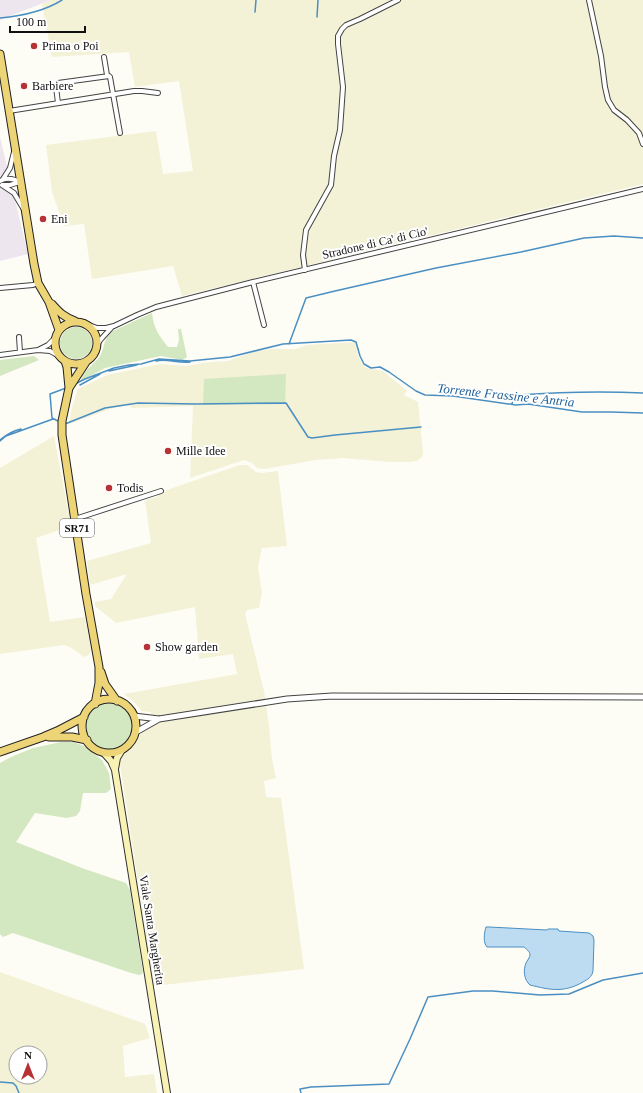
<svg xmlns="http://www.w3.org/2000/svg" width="643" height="1093" font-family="'Times New Roman',serif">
  <rect width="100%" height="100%" fill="#fefdf5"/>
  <path fill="#ede6ee" d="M0,0h51l-51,20z
    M0,137l28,117 -28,7z"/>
  <path fill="#f3f1d6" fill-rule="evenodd" d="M51,0h592v184l-461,112 -9,-30 -81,13 -8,-55 -20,2 -12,-34 -6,-47 110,-14 7,43 30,-3 -14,-90 -44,6 -6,-35 -77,5 -10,-53z
    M356,342l2,14 7,12 18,3 24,20 -3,4 14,7 5,50 -1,5 -5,4 -9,1h-18l-47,-4 -27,2 -52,9 -7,-1 -5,-5 -8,-3 -54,18 3,-72 -61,2 -4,-3 -18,4 -41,15 3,-17 6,-18 29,-14 53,-11 26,2 25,-4 17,-1 25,-9 18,-3h25l11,-4z
    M54,436l17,90 -35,12 14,84 35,-5 6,33 -2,5 -5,2 -14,-10 -6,-2 -64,9v-186z
    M240,465h7l9,7 6,1 16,-2 9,75 -25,2 -4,19 4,27 -3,14 -12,2 -2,4 19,77 5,35 3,33 4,19 -12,3 2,16 15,1 23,171 -150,17 -34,-222 1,-6 14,-14 7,-12 4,-4 6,-2 -1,-14 -9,-1 -9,-10 -9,-7 113,-20 -4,-20 -34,5 -4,-52 -79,16 -21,-17v-4l16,-3 16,-25 -37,11 -3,-24 64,-18 -6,-43 12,-3 4,-5z
    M0,972l145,52 5,14 -27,8 2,31 29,-3 3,19h-157zM16,1053h24v24h-24z"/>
  <path fill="#d3e7c0" d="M152,313c2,16 6,21 16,34h9l2,-7 -1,-11h3l6,28 -5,3 -21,-4 -56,12 -25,14c2,-6 6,-12 11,-16 2,-3 5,-5 7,-7 8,-10 3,-18 15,-28z
    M60 343a16 16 0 1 1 32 0a16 16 0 1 1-32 0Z
    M34,356l5,4 -39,16v-16z
    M286,374l-1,30 -82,1 1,-26z
    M86 726a23 23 0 1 1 46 0a23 23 0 1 1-46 0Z
    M61,742h12l11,4 18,14 7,13 2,16 -5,4h-23l-3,18 -4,5 -9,2 -32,-5 -19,29 66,26 44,15 4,7 13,82 -1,2 -3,1 -8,-2 -118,-40 -10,4 -3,-3v-171l11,-6 22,-9z"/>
  <path fill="#bddcf2" stroke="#4a8fc3" d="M486,927h3l58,3 1,-1h10l1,2 30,2 4,3 1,4 -1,31c-1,6 -5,8 -10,11 -19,11 -33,8 -53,3 -6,-5 -7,-15 -4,-22 1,-2 4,-6 4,-8 0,-4 -4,-6 -6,-8h-37c-4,-4 -3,-14 -1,-20z"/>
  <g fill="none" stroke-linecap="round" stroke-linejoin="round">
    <path stroke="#4a8fc3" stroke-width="1.5" d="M255,12l1,-12
      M317,17l1,-17
      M0,18c21,-2 43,-6 62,-18
      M289,344l17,-46 29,-7 101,-23 85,-16 63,-14 30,-2 29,2
      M156,361c11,-3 23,3 34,1
      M109,371l28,-6
      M75,384l10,-5 29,-11 15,-3 12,-1 18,-5 31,2 40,-4 53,-13 68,-4 5,2 4,14 4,8 7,4 9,-1 9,5 27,19 9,4 28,1 63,9 12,-1 54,8h29l32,1
      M80,385l20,-11
      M512,404l2,-7 4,-2c42,-3 83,-4 125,-2
      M52,418l-2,-24 16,-6
      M52,418l8,4
      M65,424l40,-16 33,-5 57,1 91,-1 22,34 4,1 23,-3 86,-8
      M0,440c7,-6 12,-9 21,-11
      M0,441l6,-5 47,-17
      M0,1082l13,1 3,3 3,7
      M301,1093l-1,-4 11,-2 78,-3 21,-45 18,-42 45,-6h20l47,4 29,-1 34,-14 40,-7"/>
    <g stroke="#434343" stroke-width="6">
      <path id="minor" d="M589,0l12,56 4,31 3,13 6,10 13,10 12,13 4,11
        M104,57l3,18
        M58,103l-2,-16 2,-4 51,-7 1,1 10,56
        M9,111l125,-20h8l16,2
        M3,179l7,-11 4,-16
        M0,181c7,-4 14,-2 20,1
        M2,185l12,8 9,15
        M3,185h7l10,-3
        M305,270l-2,-15 3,-25 25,-45 3,-29 6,-26 3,-43 -5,-43v-8l4,-7 4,-4 14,-6 38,-19
        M253,282l11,43
        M0,288l33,-3 5,-2
        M89,325l8,3h9l8,-2 23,-11 19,-8 97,-25 390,-93
        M19,337l1,15
        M98,343l4,-5 10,-11
        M38,350l10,-5 7,-7
        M0,355l38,-5 12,1 9,5
        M75,519l86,-28"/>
    </g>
    <g stroke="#434343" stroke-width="7">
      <path id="tertiary" d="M134,716l25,3 128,-20 45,-3 311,1
        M136,732l23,-13"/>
    </g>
    <g stroke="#323232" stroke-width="8">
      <path id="secondary" d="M103,752l8,9 4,9 52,323
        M115,769l2,-11 5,-8"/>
    </g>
    <g stroke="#212121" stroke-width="9">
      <path id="primary" d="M0,54l34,210 4,19 11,19 10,28
        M52,304c8,9 12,13 23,17
        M55 343a21 21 0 1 1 42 0a21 21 0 1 1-42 0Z
        M65,361l2,6 2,21
        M86,362l-17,26 -7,33v14l24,159 13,73v16l-4,21
        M101,672l4,12 12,17
        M82 726a27 27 0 1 1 54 0a27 27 0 1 1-54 0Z
        M49,737h23l15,3
        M0,752l43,-15 14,-6 27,-14"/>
    </g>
    <use href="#minor" stroke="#fff" stroke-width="4"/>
    <use href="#tertiary" stroke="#fff" stroke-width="5"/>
    <use href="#secondary" stroke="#f8f3b5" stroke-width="6"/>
    <use href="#primary" stroke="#edd476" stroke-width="7"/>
  </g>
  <g fill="#b63335" stroke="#fff" stroke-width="1.5">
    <circle cx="34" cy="46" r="4"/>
    <circle cx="24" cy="86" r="4"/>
    <circle cx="43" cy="219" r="4"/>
    <circle cx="168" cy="451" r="4"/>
    <circle cx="109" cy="488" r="4"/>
    <circle cx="147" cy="647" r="4"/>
  </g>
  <g text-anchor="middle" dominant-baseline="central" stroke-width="4" stroke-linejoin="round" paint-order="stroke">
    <rect fill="#fff" stroke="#585858" stroke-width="1" x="60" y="519" width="34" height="18" rx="3"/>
    <g font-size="11" font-weight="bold" fill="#101010">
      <text x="77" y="528">SR71</text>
    </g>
    <g font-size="12" fill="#101010" stroke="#fff" text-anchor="start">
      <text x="42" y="46">Prima o Poi</text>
      <text x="32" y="86">Barbiere</text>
      <text x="51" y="219">Eni</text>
      <text x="176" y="451">Mille Idee</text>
      <text x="117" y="488">Todis</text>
      <text x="155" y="647">Show garden</text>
    </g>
    <g font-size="12" fill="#101010" stroke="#fff">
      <text transform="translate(375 243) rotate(-13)">Stradone di Ca' di Cio'</text>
      <text transform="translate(152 930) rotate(81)">Viale Santa Margherita</text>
    </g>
    <g font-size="13" font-style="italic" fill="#226299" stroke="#fff">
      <text transform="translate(506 395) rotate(6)">Torrente Frassine e Antria</text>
    </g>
  </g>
  <g transform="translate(28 1065)"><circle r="19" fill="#ffffff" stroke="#9f9f9f"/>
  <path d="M0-3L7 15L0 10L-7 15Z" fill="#b63335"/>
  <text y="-6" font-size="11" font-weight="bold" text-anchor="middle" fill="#101010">N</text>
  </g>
  <path d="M10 26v6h75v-6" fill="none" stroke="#101010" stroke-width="2"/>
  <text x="16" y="26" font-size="12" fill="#101010" stroke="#ffffff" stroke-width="3" paint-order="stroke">100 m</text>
</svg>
